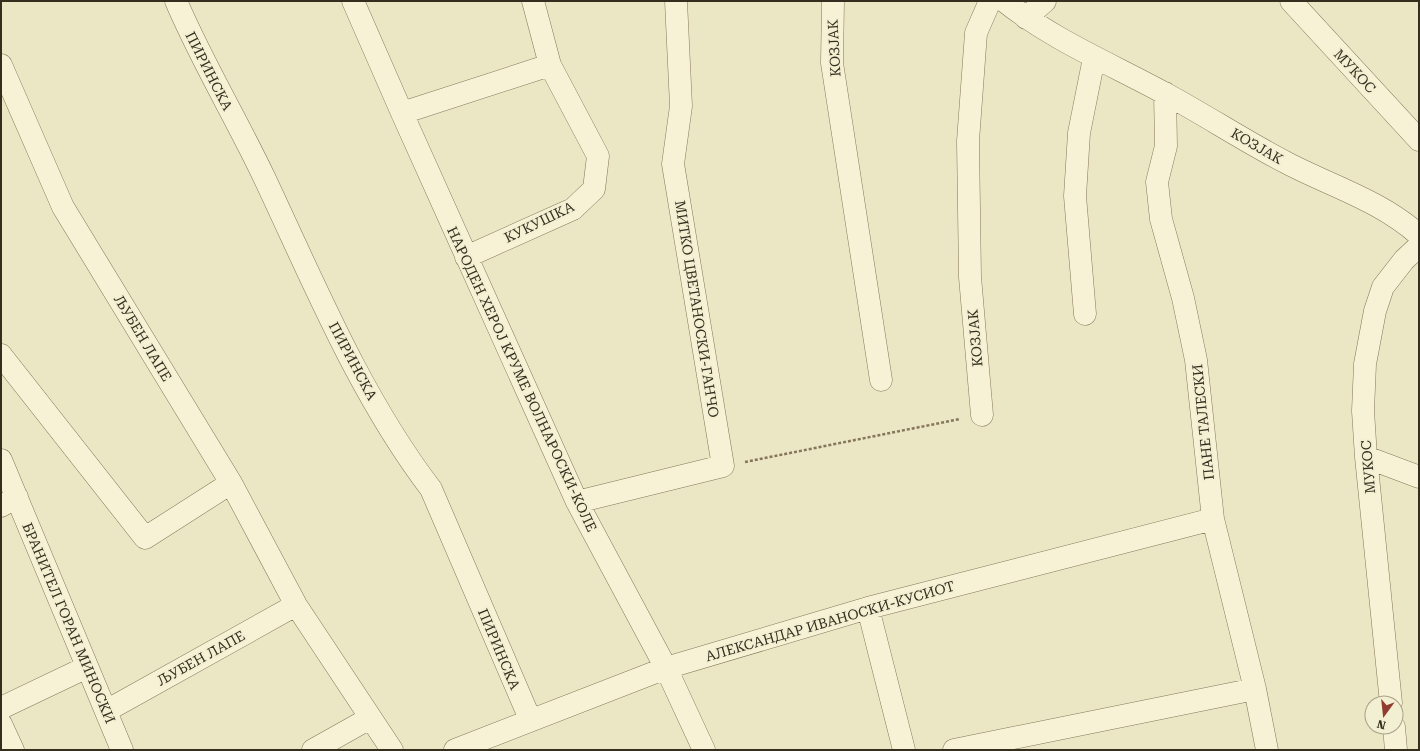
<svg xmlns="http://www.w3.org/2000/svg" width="1420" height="751" font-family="'Roboto Serif',serif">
  <rect width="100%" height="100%" fill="#ebe6c3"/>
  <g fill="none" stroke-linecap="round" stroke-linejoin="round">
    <g stroke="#85775b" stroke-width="23">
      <path id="minor" d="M176,1c26,61 60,117 88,176 50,106 96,219 167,312l99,230
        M353,1l49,112 175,389 89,166 38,82
        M833,1l-1,62 49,317
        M1004,1c49,39 107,63 162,93 41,22 80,48 121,69 46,24 92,37 132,72
        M1291,1l128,139
        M1026,18l19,-17
        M1,65l62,142 168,276 65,122 96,145
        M1165,93l1,53 -9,36 4,37 22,79 13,62 17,159 42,170 12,61
        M402,113l148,-48
        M466,257l107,-48 21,-20 4,-33 -48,-91 -17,-64
        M1085,314l-10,-118 4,-63 15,-75
        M1,355l144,183 86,-55
        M982,415l-12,-138 -2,-136 8,-108 14,-32
        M1366,457l53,20
        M1,460l121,290
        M577,502l146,-36 -50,-302 8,-58 -5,-105
        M1,506l16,-9
        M868,608l36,142
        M1391,703l-25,-246 -3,-46 2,-47 10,-53 8,-24 21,-27 15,-14
        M1,708l86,-41
        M106,711l190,-106
        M1,724l12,26
        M1394,727l2,23
        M313,750l57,-32
        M455,750l211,-82 202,-60 345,-89
        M954,750l301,-61"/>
    </g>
    <path stroke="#85775b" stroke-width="2.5" stroke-dasharray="3 2" stroke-linecap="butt" d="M745,462l215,-43"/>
    <use href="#minor" stroke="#f7f2d5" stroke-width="22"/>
  </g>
  <g text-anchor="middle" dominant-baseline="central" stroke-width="4" stroke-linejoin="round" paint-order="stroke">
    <g font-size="14" fill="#352d1e" stroke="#f3efd2">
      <text transform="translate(834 48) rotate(-93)">КОЗЈАК</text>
      <text transform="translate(209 71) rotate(63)">ПИРИНСКА</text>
      <text transform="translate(1355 71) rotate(47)">МУКОС</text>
      <text transform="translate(1257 146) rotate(30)">КОЗЈАК</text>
      <text transform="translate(539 222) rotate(-26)">КУКУШКА</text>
      <text transform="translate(697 309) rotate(81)">МИТКО ЦВЕТАНОСКИ-ГАНЧО</text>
      <text transform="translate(143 338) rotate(59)">ЉУБЕН ЛАПЕ</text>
      <text transform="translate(975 338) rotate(-95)">КОЗЈАК</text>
      <text transform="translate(353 361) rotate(62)">ПИРИНСКА</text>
      <text transform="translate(522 379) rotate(65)">НАРОДЕН ХЕРОЈ КРУМЕ ВОЛНАРОСКИ-КОЛЕ</text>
      <text transform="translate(1203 422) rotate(-96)">ПАНЕ ТАЛЕСКИ</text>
      <text transform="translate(1368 467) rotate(-95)">МУКОС</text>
      <text transform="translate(830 621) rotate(-16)">АЛЕКСАНДАР ИВАНОСКИ-КУСИОТ</text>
      <text transform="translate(69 623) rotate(67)">БРАНИТЕЛ ГОРАН МИНОСКИ</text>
      <text transform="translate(499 649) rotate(67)">ПИРИНСКА</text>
      <text transform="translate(201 658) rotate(-29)">ЉУБЕН ЛАПЕ</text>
    </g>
  </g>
  <rect width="1420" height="751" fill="none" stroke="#352d1e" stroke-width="4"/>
  <g transform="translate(1384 715) rotate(195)"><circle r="19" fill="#f3efd2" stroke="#a7a18a"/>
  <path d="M0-3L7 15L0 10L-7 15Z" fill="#903c2e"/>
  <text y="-6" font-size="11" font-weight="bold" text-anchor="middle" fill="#352d1e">N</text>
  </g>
</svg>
